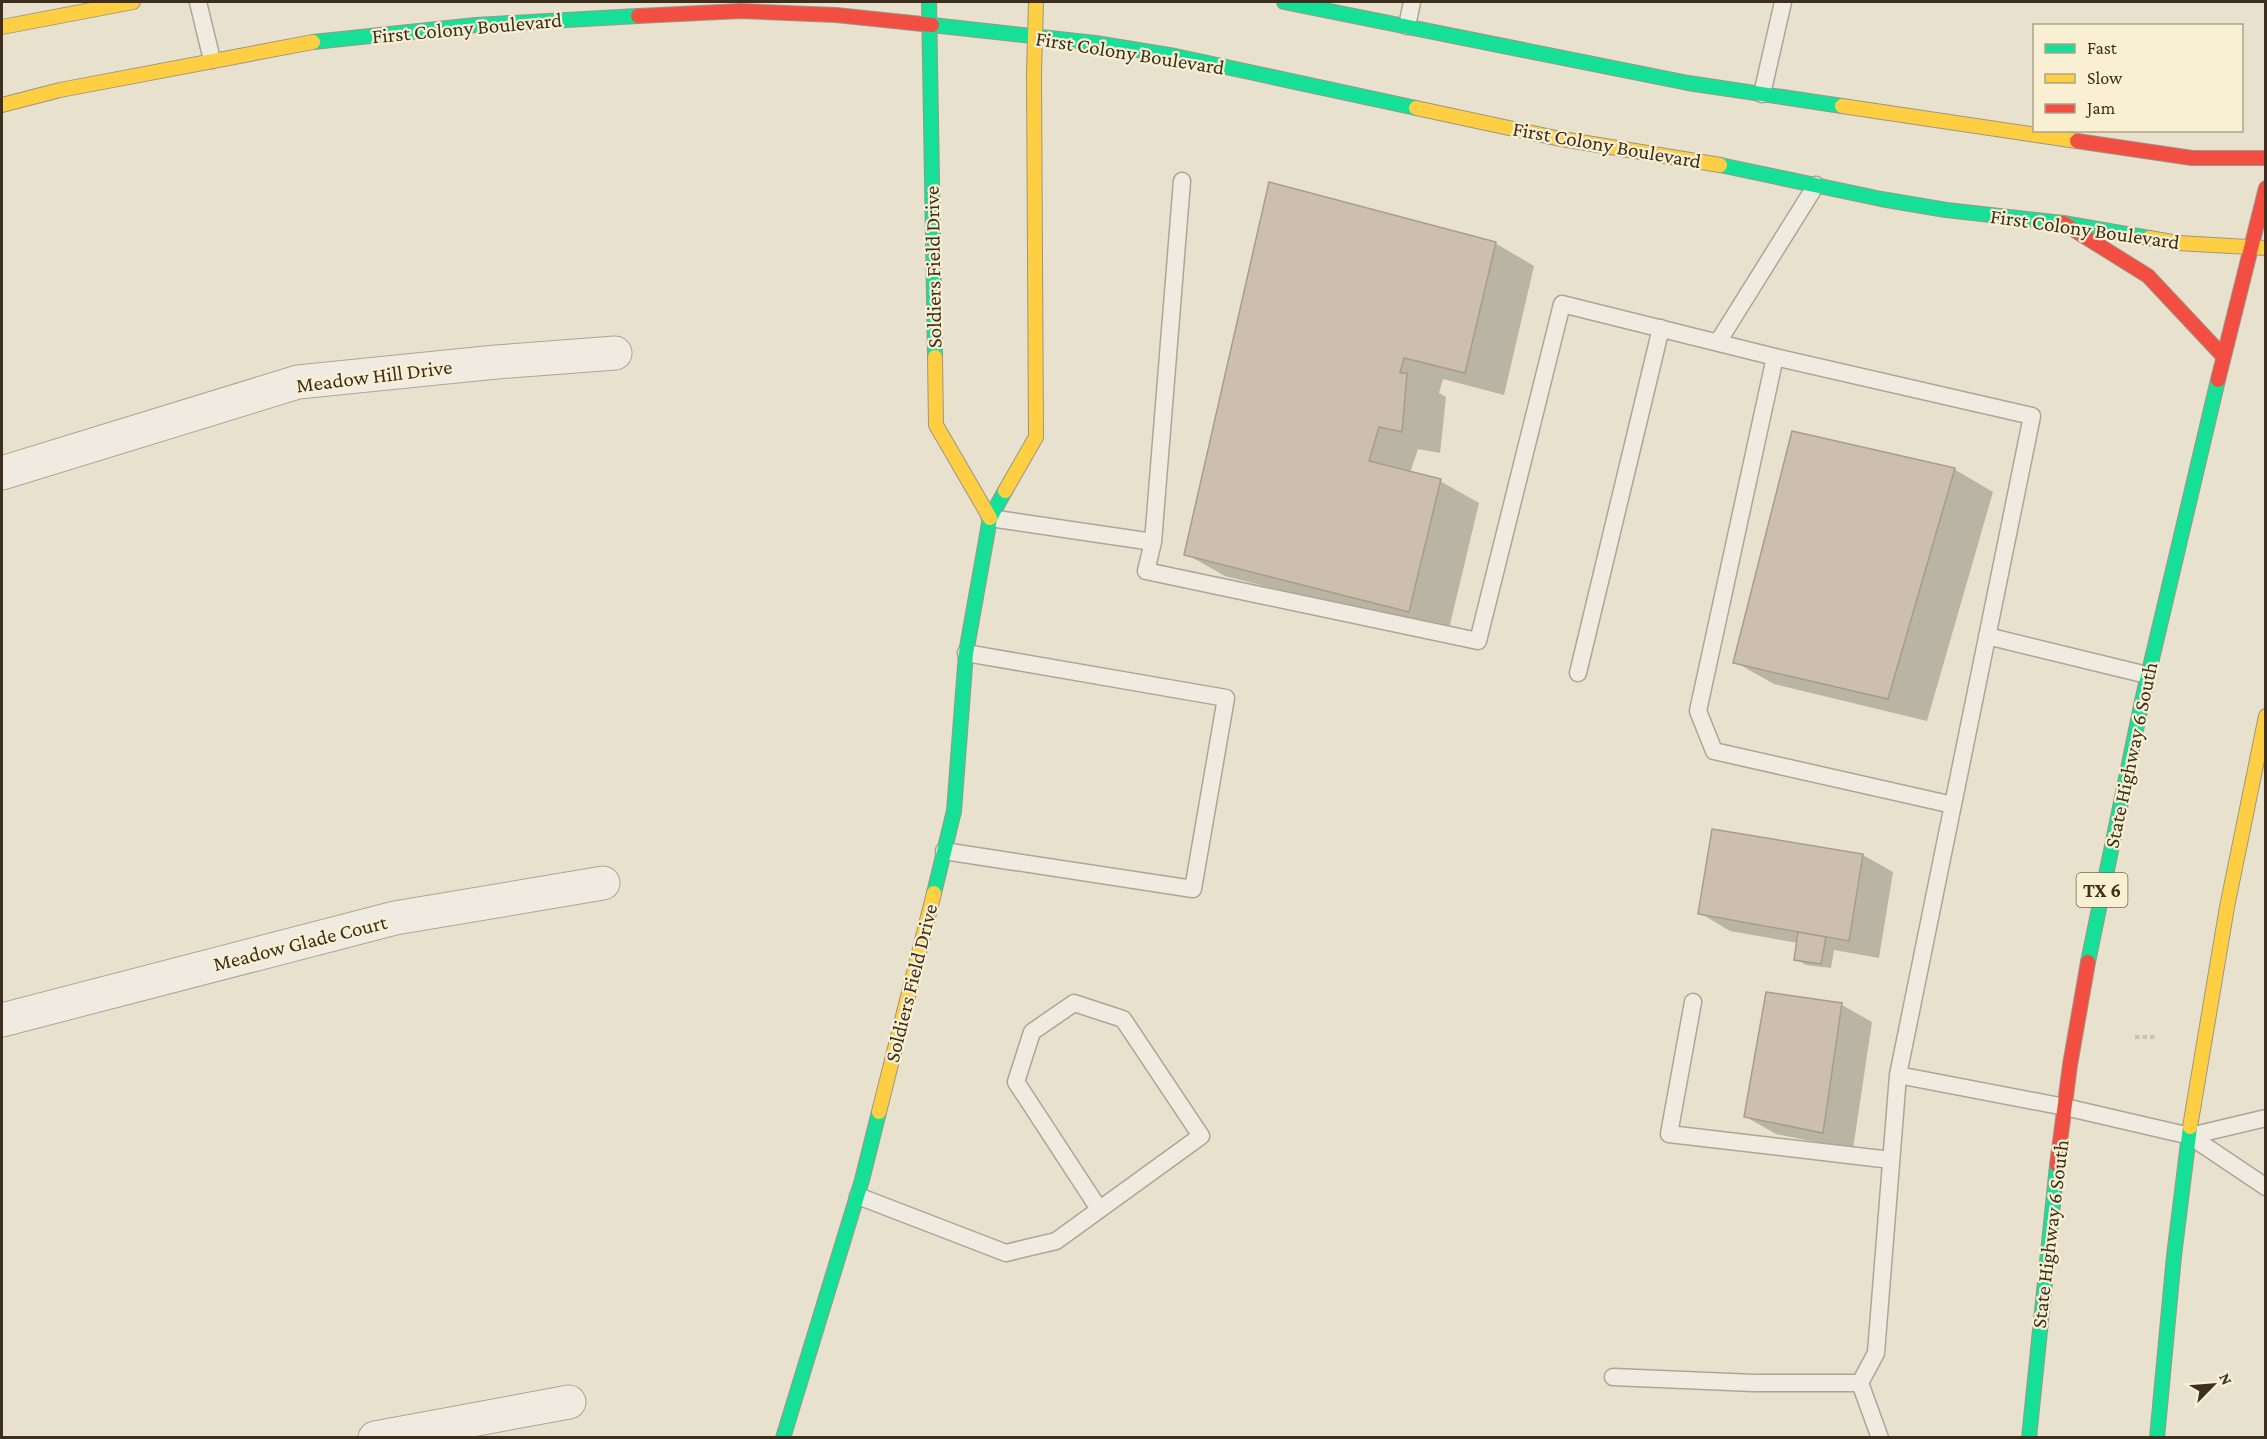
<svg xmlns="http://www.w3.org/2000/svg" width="2267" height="1439" font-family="'Crimson Pro',serif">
  <rect width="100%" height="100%" fill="#e8e1cd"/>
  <path fill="#0003" d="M1495,243l39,23 -30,129 -61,-16 -4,14 7,4 -6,56 -22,-4 -8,24 30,8 39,22 -31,130 -223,-57 -39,-22z
    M1954,469l39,23 -66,229 -153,-37 -39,-22z
    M1863,855l30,17 -14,86 -45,-8 -3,18 -25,-3 -10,-6 2,-16 -68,-12 -30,-18z
    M1767,993l75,12 30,17 -19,127 -77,-15 -30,-17z"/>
  <path fill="#ccbfae" stroke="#a99c8c" stroke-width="1.5" d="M1269,182l227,60 -31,131 -61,-15 -4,15h7l-5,59 -23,-5 -10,34 72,18 -32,133 -225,-57z
    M1792,431l163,37 -67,231 -155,-36z
    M1712,829l151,25 -14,87 -151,-27z
    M1798,932l28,5 -5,27 -27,-4z
    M1766,992l76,11 -19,130 -79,-16z"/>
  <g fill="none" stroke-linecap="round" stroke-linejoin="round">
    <g stroke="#ada696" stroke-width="19">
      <path id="lane" d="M198,2l14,58
        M1407,26l5,-24
        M1762,94l21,-92
        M1718,342l98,-157
        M1775,357l-77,354 16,40 239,54
        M990,518l163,24 29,-361
        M1153,542l-7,29 332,70 84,-337 213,53 257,59 -134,659 -22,278 -16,30h-106l-141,-6
        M1987,636l160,39
        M1578,673l83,-345
        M944,851l249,38 33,-191 -260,-45
        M1693,1002l-24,132 222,26
        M1898,1075l167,32 125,29 76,51
        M2190,1136l76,-18
        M858,1196l148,57 50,-12 145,-105 -78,-117 -49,-16 -42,29 -16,50 83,127
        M1860,1383l20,55"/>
    </g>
    <g stroke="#ada696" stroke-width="35">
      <path id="street" d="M2,473l296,-91 198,-20 119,-9
        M2,1020l393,-102 208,-35
        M375,1438l194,-36"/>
    </g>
    <g stroke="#9d9586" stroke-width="16">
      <path id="fast" d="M929,2l6,355
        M1284,2l404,81 154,23
        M932,25l163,18 80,13 241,52
        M313,42l163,-17 162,-9
        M1720,165l161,34 65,11 117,13 86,15
        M934,893l20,-82 12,-158 24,-135 15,-27
        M2088,962l54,-261 76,-321
        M783,1438l79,-258 17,-68
        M2029,1438l28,-273
        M2157,1438l17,-182 16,-129"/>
    </g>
    <g stroke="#9d9586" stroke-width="16">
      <path id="slow" d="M2,27l131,-25
        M2,105l58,-15 253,-48
        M1842,106l235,35
        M1416,108l140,30 164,27
        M2149,238l29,5 88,5
        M935,357l1,68 54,93
        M1005,491l31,-54 -2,-364 2,-71
        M879,1112l55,-219
        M2190,1127l37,-220 39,-191"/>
    </g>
    <g stroke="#9d9586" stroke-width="16">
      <path id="jam" d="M638,16l103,-5 95,4 96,10
        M2077,141l115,17h74
        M2063,223l85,53 75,80
        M2218,380l48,-192
        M2057,1165l13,-100 18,-103"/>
    </g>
    <path stroke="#c8c2b6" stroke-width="4" stroke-dasharray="4.5 3" stroke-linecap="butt" d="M2135,1037h21"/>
    <use href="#lane" stroke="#efebe0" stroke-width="16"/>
    <use href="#street" stroke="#efebe0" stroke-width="33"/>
    <use href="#fast" stroke="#16e098" stroke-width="14"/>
    <use href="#slow" stroke="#ffcf43" stroke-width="14"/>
    <use href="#jam" stroke="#f24e42" stroke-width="14"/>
  </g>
  <g text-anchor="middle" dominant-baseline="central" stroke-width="4.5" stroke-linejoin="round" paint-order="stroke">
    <rect fill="#f9f0d3" stroke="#756854" stroke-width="1.5" x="2076.5" y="873" width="51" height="34" rx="4.5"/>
    <g font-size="20" font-weight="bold" fill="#3d2e1d">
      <text x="2102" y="890">TX 6</text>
    </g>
    <g font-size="21" fill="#3d2e1d" stroke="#f9f0d3">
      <text transform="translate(467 28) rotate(-5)">First Colony Boulevard</text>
      <text transform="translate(1130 53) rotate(9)">First Colony Boulevard</text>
      <text transform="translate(1607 145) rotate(10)">First Colony Boulevard</text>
      <text transform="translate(2085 229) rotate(8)">First Colony Boulevard</text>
      <text transform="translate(933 267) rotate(-91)">Soldiers Field Drive</text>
      <text transform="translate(374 376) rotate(-7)">Meadow Hill Drive</text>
      <text transform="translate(2131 755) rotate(-78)">State Highway 6 South</text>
      <text transform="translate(300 943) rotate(-14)">Meadow Glade Court</text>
      <text transform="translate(911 983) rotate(-76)">Soldiers Field Drive</text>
      <text transform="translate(2050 1234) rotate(-83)">State Highway 6 South</text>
    </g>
  </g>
  <rect width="2267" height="1439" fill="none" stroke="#3d2e1d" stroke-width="6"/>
  <rect x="2033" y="24" width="210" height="108" fill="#f9f0d3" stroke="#aea28a" stroke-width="1.5"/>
  <rect x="2045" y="44" width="30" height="9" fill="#16e098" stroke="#aea28a" stroke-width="1.5"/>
  <text x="2087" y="54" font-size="18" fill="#3d2e1d">Fast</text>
  <rect x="2045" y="74" width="30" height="9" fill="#ffcf43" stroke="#aea28a" stroke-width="1.5"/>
  <text x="2087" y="84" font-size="18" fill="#3d2e1d">Slow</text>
  <rect x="2045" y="104" width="30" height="9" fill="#f24e42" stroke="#aea28a" stroke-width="1.5"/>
  <text x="2087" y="114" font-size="18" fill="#3d2e1d">Jam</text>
  <g transform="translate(2213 1385) rotate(65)" stroke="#f9f0d3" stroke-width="4.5" paint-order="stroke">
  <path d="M0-4.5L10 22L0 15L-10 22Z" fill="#3d2e1d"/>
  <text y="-9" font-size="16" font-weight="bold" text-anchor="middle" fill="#3d2e1d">N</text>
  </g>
</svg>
